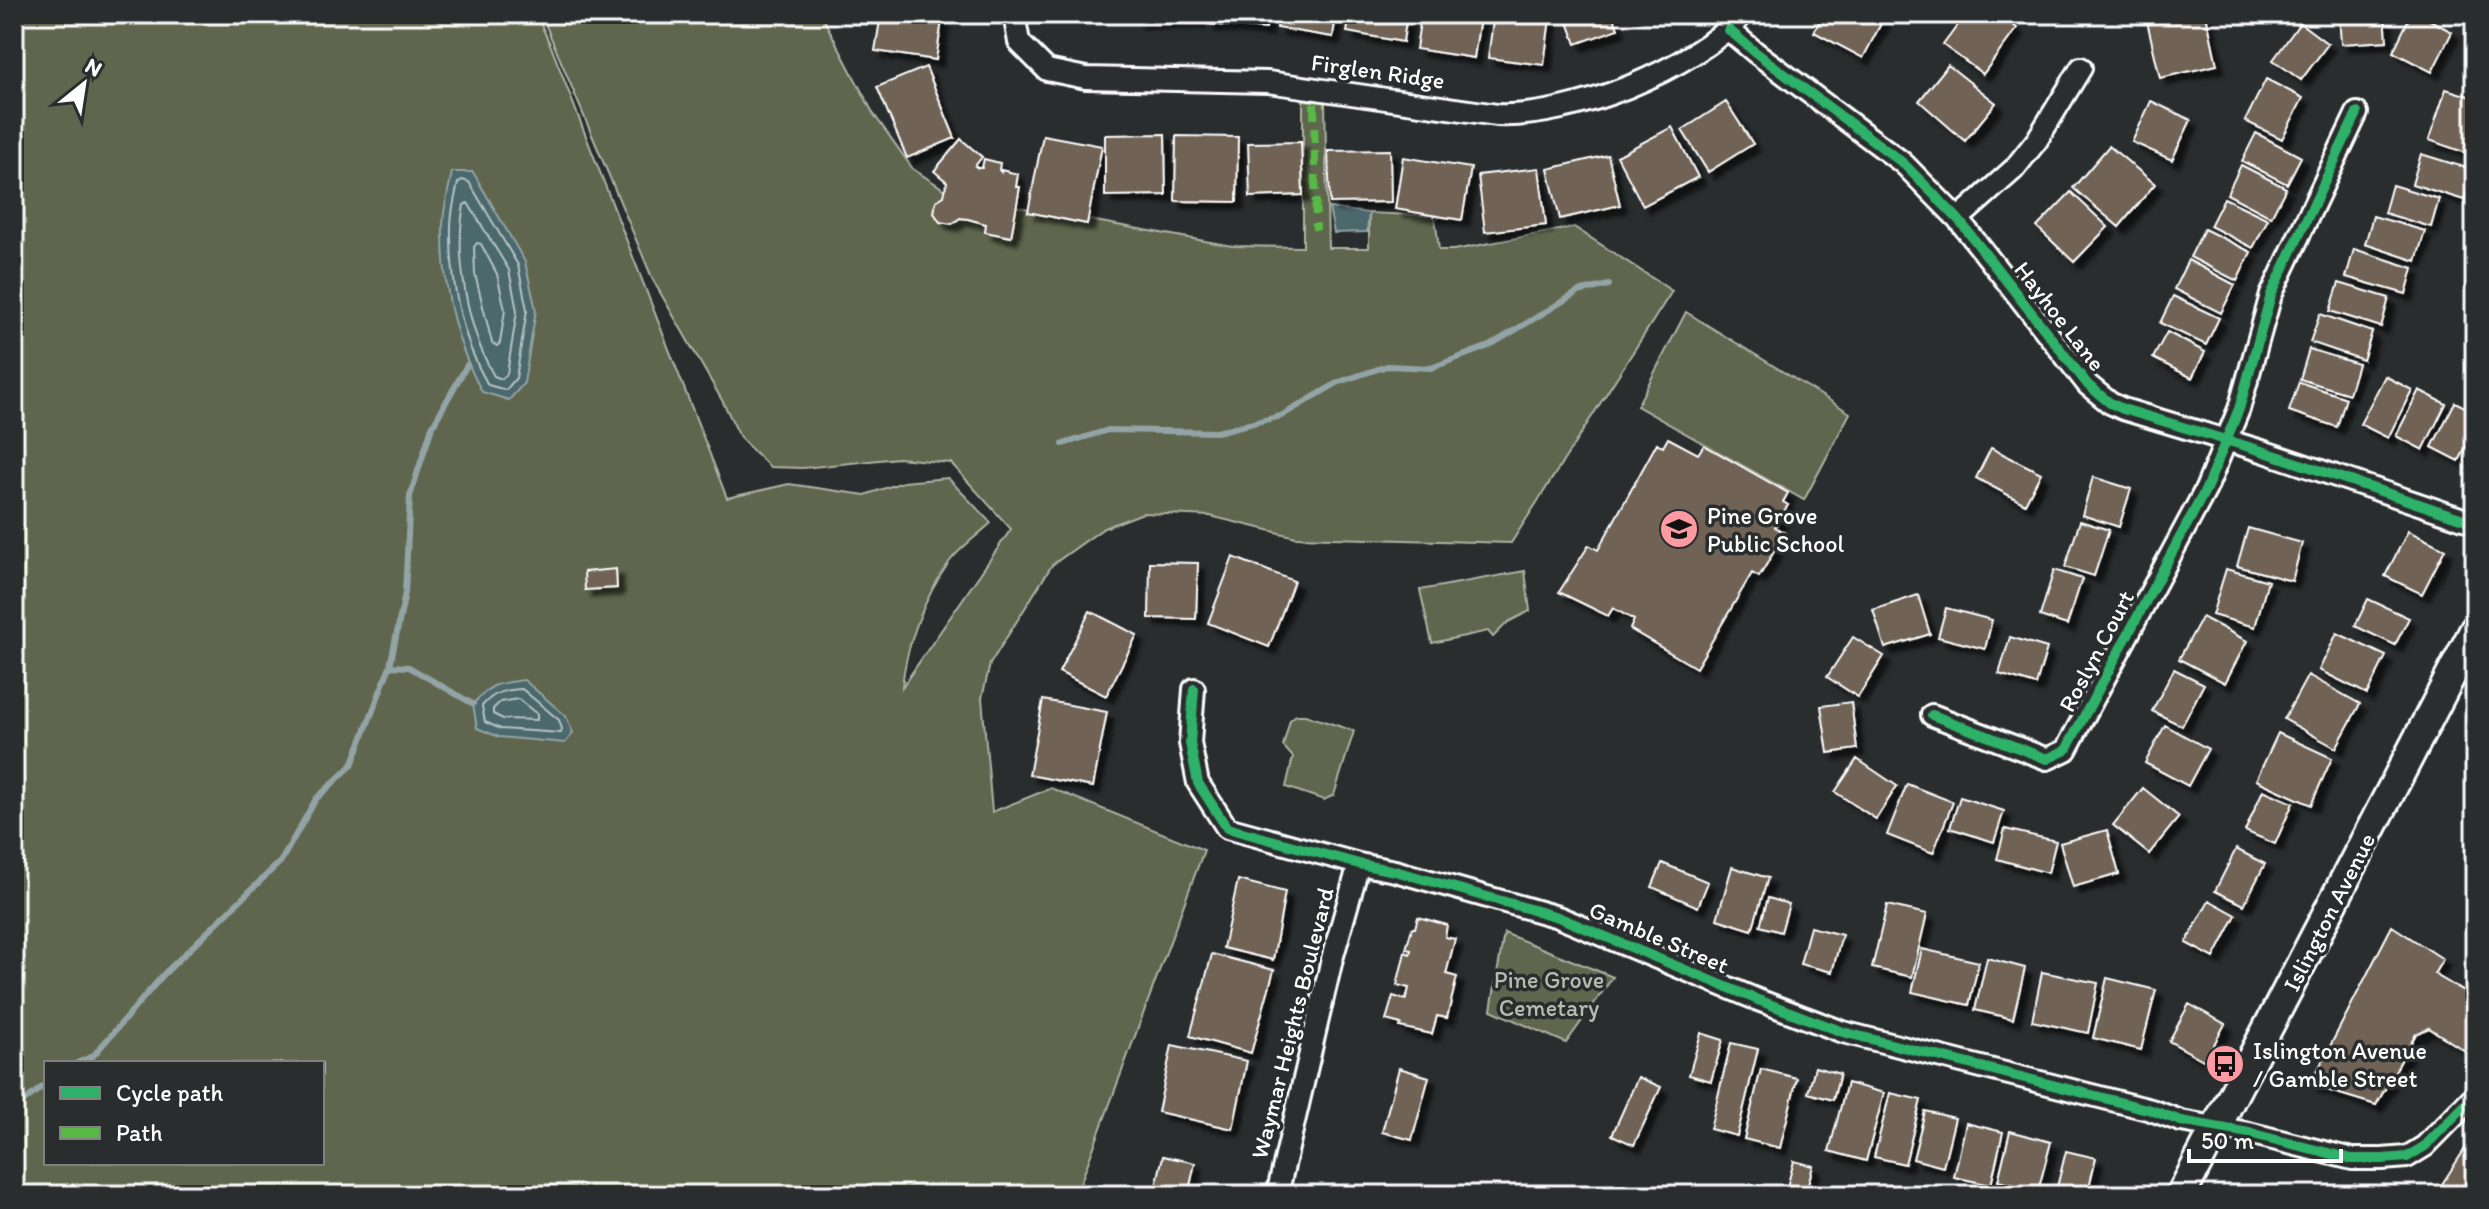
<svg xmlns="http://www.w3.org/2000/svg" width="2489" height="1209" font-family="Itim,sans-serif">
  <defs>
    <filter id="shadow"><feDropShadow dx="7" dy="7" stdDeviation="2" flood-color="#0009"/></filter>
  </defs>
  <rect width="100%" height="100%" fill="#2a2d2e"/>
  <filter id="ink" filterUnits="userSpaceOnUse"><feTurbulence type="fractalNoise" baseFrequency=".0125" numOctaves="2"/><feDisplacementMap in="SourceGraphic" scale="16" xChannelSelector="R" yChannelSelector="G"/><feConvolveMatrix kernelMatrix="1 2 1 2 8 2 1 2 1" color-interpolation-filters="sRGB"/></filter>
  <g filter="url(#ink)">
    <path fill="#5f664d" stroke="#afb2a6" stroke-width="2" fill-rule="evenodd" d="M14,14h522l14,30 177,454 62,-14 76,11 38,-13 45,-4 43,45c-13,12 -30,24 -41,38 -25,35 -44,83 -48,126l109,-158 -60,-66 -53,-5 -95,10 -33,-1 -29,-28 -18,-37 -70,-122 -112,-266h280l52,99 40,56 40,26 279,51 71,1v-147l22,2 3,146h41v-35l66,3 4,34h15l120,-23 98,64 -161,252 -215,-6 -86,-21 -67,-3 -39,15 -52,37 -62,99 -8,34 10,114 59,-24 153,62 -128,345h-1062zM46,1063h276v100h-276z
      M1686,312l164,101 -46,87 -167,-94z
      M1525,571l5,40 -22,11 -15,15 -5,-6 -56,12 -12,-53z
      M1296,715h9l49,16 -20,64 -10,5 -38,-13 7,-30 -10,-11 7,-26z
      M1504,933l109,44 -47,66 -75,-33z"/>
    <path fill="#4b686d" stroke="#93a4a7" stroke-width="2" d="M452,172h21l52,90 11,48 -12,73 -15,17 -27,-8c-27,-50 -40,-108 -39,-166 0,-18 6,-37 9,-54z
      M1329,208l40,5 -2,19 -33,1z
      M524,680l42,36 7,17 -8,10 -66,-6 -22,-9 -4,-24c20,-22 23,-20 51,-24z"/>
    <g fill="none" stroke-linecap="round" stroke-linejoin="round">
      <path stroke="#b7c3c5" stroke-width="2" d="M462,180l7,2 49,83 9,45 -11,68 -10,12 -18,-5c-27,-46 -38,-105 -37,-159 0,-14 4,-29 7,-43z
        M468,203l41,67 8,41 -10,63 -5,5 -8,-3c-26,-46 -40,-119 -30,-171z
        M477,243l4,1 16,30 8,36 -5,33 -3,3 -5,-3 -17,-69 -1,-27z
        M522,689l37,31 3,9 -1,4 -60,-4 -16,-7 -3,-16c12,-14 22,-16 40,-17z
        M518,699l19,15v6l-34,-1 -10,-5v-5l7,-7z"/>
      <path stroke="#93a4a7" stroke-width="6" d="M1063,444l45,-14 109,2 64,-16 58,-34 48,-16 44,2 58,-22 89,-54 31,-7
        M390,666l19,1 64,37
        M77,1063l16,-7 71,-82 117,-113 35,-62 36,-34 38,-99 15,-73 5,-97 22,-69 35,-62
        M14,1109l32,-25"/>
    </g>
    <path fill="#6f6456" stroke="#fff" stroke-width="2" filter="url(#shadow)" d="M881,14h62l-7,46 -61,-9z
      M1136,14h63v7h-63z
      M1208,14h59l-1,15 -58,-5z
      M1279,14h57l-3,23 -56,-9z
      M1350,14h57l-4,28 -56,-10z
      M1421,14h32l27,4 -6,40 -58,-9z
      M1494,14h26l30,4 -6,47 -56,-7z
      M1565,14h47l6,15 -42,15z
      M1823,14h63l-23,44 -49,-26z
      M1966,14h32l19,14 -34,46 -40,-29z
      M2160,14h46l11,51 -57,13 -14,-61z
      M2339,14h46l2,27 -46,3z
      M2411,14h8l33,18 -20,40 -39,-20z
      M2300,23l28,21 -27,36 -28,-20z
      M1948,65l48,38 -31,38 -46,-40z
      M926,67l29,71 -48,20 -30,-71z
      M2266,79l37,19 -21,41 -37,-18z
      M2446,89l29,9v58l-46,-16z
      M2151,101l40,19 -19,40 -40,-18z
      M1726,102l27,42 -45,28 -26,-42z
      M1672,127l26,50 -55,29 -26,-50z
      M2256,133l45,24 -14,27 -45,-23z
      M1165,134l1,61 -61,1v-61z
      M1043,135l59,11 -15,78 -59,-12z
      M1176,136l62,1 -1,65 -62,-1z
      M961,139l21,18 -7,9 3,2h4l2,-9 16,4 -1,7 2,2v-2l17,4 -2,13h4l-9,50 -26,-5 1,-8 -18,-5 -8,-1 -8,6 -12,-2 -6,-9 2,-12 8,-5 3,-14 -13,-11z
      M1301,142l2,53 -53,2 -2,-54z
      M2109,146l46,38 -36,43 -46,-39z
      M1390,150l1,52 -61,1 -2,-52z
      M2421,154l52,16 -9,30 -52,-16z
      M1608,155l12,50 -60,14 -12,-50z
      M1403,157l68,11 -9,52 -67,-11z
      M2241,165l45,23 -15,29 -44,-23z
      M1539,168l7,57 -61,7 -7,-57z
      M2392,185l47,14 -8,28 -47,-14z
      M2071,192l37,35 -34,35 -37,-35z
      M2224,198l44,21 -15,29 -43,-22z
      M2373,216l52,15 -9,30 -51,-17z
      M2204,229l47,23 -14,29 -47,-24z
      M2354,249l59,19 -7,26 -60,-17z
      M2188,260l47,25 -14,28 -47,-24z
      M2339,283l50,15 -8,29 -51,-16z
      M2173,296l46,22 -13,27 -46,-22z
      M2320,314l52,18 -9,28 -53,-18z
      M2167,332l38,20 -13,26 -39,-20z
      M2309,349l49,15 -9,30 -49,-15z
      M2385,376l27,14 -24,48 -28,-14z
      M2299,382l47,16 -9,29 -48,-16z
      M2419,390l27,14 -23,46 -27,-14z
      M2455,402l20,10v18l-16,31 -27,-14z
      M1668,438l30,16 6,-9 84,48 -5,9 5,3 -13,22 10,6 -26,44 -7,-4 -56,95 -66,-39 4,-9 -21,-12 -5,8 -49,-24 30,-47 9,5 59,-107 6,4z
      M1991,448l50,25 -16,31 -49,-26z
      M2093,477l38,12 -12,38 -37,-12z
      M2080,521l29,9 -15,46 -29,-9z
      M2248,528l54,15 -10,38 -55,-15z
      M2408,531l37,18 -23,45 -37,-18z
      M1233,557l61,24 -25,66 -61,-24z
      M1150,562l48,1 -2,56 -47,-1z
      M616,569l1,19 -32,2 -1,-18z
      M2226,569l42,12 -13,46 -43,-12z
      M2054,570l28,9 -15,46 -27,-9z
      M1918,595l12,39 -45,14 -12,-38z
      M2368,599l41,19 -14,27 -40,-19z
      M1946,608l46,12 -7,29 -47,-12z
      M1090,611l47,24 -31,61 -47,-24z
      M2202,617l45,24 -22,42 -46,-24z
      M2337,633l49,23 -19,38 -48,-24z
      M1853,637l31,19 -26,41 -31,-20z
      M2010,637l37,11 -11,37 -37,-11z
      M2174,669l30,15 -22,42 -30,-15z
      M2308,675l52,29 -24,44 -52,-29z
      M1043,700l64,12 -14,75 -64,-12z
      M1851,702l6,47 -29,4 -7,-47z
      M2165,725l43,24 -20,37 -43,-23z
      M2278,733l54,25 -21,47 -55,-25z
      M1857,759l40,27 -21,33 -41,-27z
      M1907,784l46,18 -20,51 -46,-18z
      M2143,788l36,29 -30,37 -36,-29z
      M2263,790l30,13 -18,41 -30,-13z
      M1960,797l44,14 -10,31 -44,-14z
      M2005,829l51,12 -8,32 -51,-14z
      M2107,830l12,44 -46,13 -13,-44z
      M2236,849l29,15 -21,41 -29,-14z
      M1662,863l46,19 -10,25 -46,-20z
      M1732,867l36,11 -16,52 -35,-11z
      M1238,880l47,12 -12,68 -50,-12z
      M1768,898l21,6 -8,28 -21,-6z
      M2209,900l27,15 -22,43 -28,-15z
      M1887,905l40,9 -15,63 -40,-9z
      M1418,917l29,8 -2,12 10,2 -9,35 11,3 -10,41 -10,-2 -5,18 -32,-7 1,-3 -15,-4 7,-24 13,4 3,-12 -12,-3 8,-33 5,2 1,-4 -5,-1 6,-21h3z
      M2392,926l51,33 -9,15 41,24v55l-2,3 -44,-28 -13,6 -40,71 -66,-20z
      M1810,927l32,8 -10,37 -32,-8z
      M1922,949l57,13 -10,43 -57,-13z
      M1212,954l62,16 -23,83 -61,-17z
      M1987,958l38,10 -12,51 -38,-9z
      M2042,972l56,11 -10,50 -56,-12z
      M2107,978l49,12 -15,60 -48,-12z
      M2189,1004l36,20 -20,37 -36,-20z
      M1701,1033l22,7 -12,41 -22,-6z
      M1731,1043l27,6 -21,87 -27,-7z
      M1172,1045l75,16 -14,68 -75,-17z
      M1815,1067l25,7 -7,26 -25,-7z
      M1399,1068l30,9 -17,63 -30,-8z
      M1761,1069l36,9 -17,70 -36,-9z
      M1638,1077l23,10 -27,58 -22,-10z
      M1847,1083l37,10 -18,68 -37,-10z
      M1890,1093l31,7 -16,64 -31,-7z
      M1925,1111l30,7 -12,49 -30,-8z
      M1966,1123l37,9 -12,53 -37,-8z
      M2010,1131l41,11 -13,49 -40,-10z
      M2468,1144l7,4v47h-40z
      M2066,1151l30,7 -9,37h-32z
      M1163,1156l32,7 -7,32h-34z
      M1794,1161l19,5 -7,26 -19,-5z"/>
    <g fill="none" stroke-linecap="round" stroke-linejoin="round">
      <g stroke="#fff" stroke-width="26">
        <path id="minor" d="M1014,14l5,28 28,28 39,8 182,4 229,33c75,3 195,-45 246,-101
          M1729,30l26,22 148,111 55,56 130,166 22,18 13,6 139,42 213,72
          M1958,219l56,-50 23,-29 44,-72
          M1194,689l-4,54 8,40 29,45 132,36 36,7 163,46 200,83 85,32 308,78 30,11 68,12 103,26h30l25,-2 18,-11 50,-51
          M1932,715l115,44 19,-9 140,-261 33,-80 32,-114 86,-182
          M1277,1195l55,-236 27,-95"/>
      </g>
      <g stroke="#fff" stroke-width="34">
        <path id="secondary" d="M2181,1195l294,-566"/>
      </g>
      <use href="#minor" stroke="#2a2d2e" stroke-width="20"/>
      <use href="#secondary" stroke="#2a2d2e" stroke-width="28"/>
      <path stroke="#58b947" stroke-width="8" stroke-dasharray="16 8" stroke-linecap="butt" d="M1314,103l2,127"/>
      <g stroke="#2a2d2e" stroke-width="15">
        <path id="cycleway" d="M1729,30l26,22 148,111 55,56 130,166 22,18 13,6 139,42 213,72
          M1194,689l-4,54 8,40 29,45 132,36 36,7 163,46 200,83 85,32 308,78 30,11 68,12 103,26h30l25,-2 18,-11 50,-51
          M1932,715l115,44 19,-9 140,-261 33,-80 32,-114 86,-182"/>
      </g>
      <use href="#cycleway" stroke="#2db169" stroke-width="10"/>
    </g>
  </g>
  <defs>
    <g id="school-disc" transform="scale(2)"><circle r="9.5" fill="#ff9aa2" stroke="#2a2d2e"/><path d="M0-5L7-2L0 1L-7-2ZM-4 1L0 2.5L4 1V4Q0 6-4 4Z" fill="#111"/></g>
    <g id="bus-disc" transform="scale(2)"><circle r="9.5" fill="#ff9aa2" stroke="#2a2d2e"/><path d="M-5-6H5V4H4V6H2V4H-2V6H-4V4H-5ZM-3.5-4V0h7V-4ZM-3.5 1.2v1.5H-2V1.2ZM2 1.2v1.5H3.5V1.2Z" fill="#111"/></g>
  </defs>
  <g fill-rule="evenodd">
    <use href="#school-disc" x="1679" y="529"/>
    <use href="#bus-disc" x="2225" y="1064"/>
  </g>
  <g text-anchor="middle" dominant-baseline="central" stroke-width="7" stroke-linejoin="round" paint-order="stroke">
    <g font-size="24" fill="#fff" stroke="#2a2d2e">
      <text transform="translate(1378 71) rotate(8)">Firglen Ridge</text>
      <text transform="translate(2060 316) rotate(52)">Hayhoe Lane</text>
      <text transform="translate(2096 651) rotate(-62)">Roslyn Court</text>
      <text transform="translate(2329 912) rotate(-63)">Islington Avenue</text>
      <text transform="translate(1659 937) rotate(23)">Gamble Street</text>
      <text transform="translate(1292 1023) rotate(-76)">Waymar Heights Boulevard</text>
    </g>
    <g font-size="24" fill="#fff" stroke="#2a2d2e" text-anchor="start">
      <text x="1707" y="515">Pine Grove<tspan x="1707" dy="28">Public School</tspan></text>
      <text x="2253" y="1050">Islington Avenue<tspan x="2253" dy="28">/ Gamble Street</tspan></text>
    </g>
    <g font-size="24" fill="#b7baaf" stroke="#2a2d2e">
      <text x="1549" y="979">Pine Grove<tspan x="1549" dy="28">Cemetary</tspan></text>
    </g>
  </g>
  <rect width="2489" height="1209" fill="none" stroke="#2a2d2e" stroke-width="48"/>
  <rect x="24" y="24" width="2441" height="1161" fill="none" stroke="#fff" stroke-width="3" filter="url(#ink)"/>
  <rect x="44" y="1061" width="280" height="104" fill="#2a2d2e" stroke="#7f8182" stroke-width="2"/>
  <rect x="60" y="1087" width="40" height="12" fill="#2db169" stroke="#7f8182" stroke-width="2"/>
  <text x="116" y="1101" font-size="24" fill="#ffffff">Cycle path</text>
  <rect x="60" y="1127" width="40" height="12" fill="#58b947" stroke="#7f8182" stroke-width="2"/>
  <text x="116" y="1141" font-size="24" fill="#ffffff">Path</text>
  <g transform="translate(84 84) rotate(30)" stroke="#2a2d2e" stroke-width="6" paint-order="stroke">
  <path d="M0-6L14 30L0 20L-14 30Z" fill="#ffffff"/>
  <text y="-12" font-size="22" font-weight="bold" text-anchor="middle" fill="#ffffff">N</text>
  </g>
  <path d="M2189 1149v12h152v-12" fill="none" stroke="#ffffff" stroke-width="4"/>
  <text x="2201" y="1149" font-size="24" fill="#ffffff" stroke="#2a2d2e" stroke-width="6" paint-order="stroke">50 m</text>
</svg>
